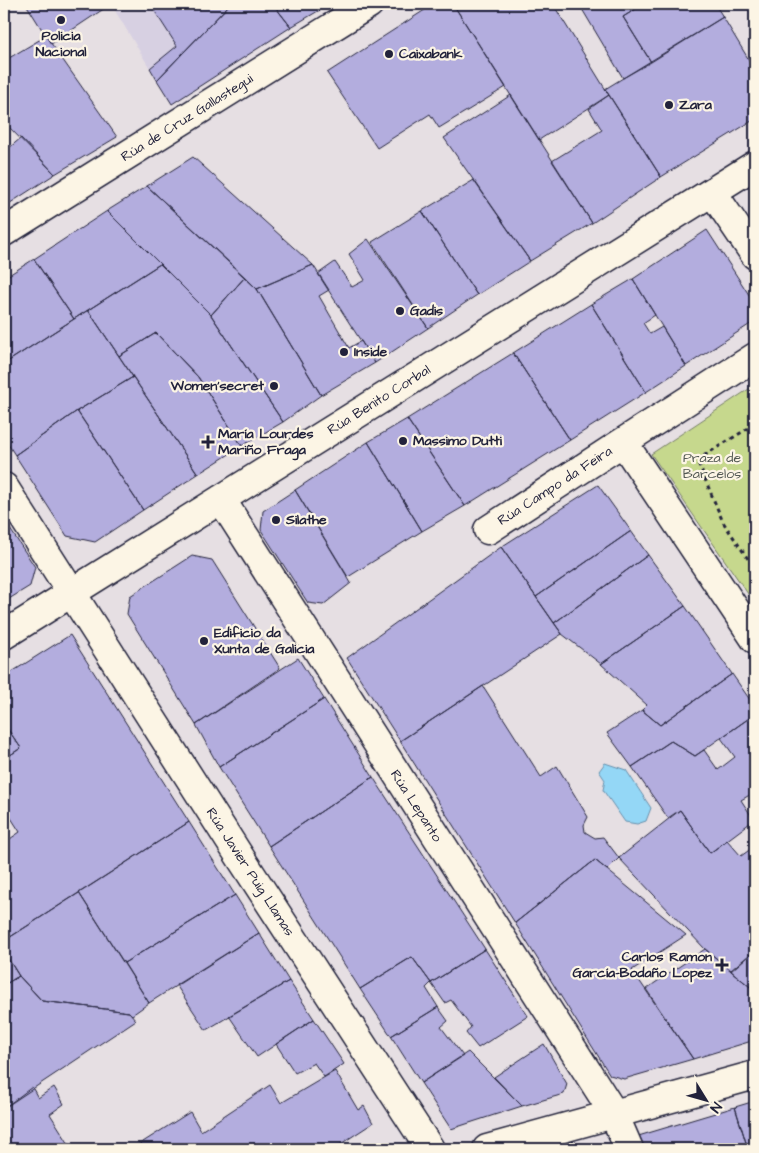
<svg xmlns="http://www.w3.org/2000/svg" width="759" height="1153" font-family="'Architects Daughter',sans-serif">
  <rect width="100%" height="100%" fill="#e6dfe3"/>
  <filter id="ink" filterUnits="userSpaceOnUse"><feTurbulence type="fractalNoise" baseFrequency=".02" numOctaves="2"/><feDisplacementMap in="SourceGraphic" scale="10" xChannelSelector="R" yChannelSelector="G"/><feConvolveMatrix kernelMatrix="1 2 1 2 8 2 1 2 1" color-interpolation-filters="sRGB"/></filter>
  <g filter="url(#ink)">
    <path fill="#d7d0e2" d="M111,4h119l-73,76z"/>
    <path fill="#c6d88d" stroke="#747d64" d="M755,385v219l-104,-150z"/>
    <path fill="#94d7f6" stroke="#668fab" d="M605,763l21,7 25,38 -5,13 -9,3 -12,-2 -22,-32 2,-10 -6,-9z"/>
    <path fill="#b3adde" stroke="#22223b" d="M26,4h85l-60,40z
      M150,4h80l-73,76 -7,-12 27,-22z
      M230,4h43l18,23 -119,77 -15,-24z
      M273,4h57l-39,23z
      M434,4h19l53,83 -67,41 -9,-14 -53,34 -50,-75z
      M453,4h100l56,91 -70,45z
      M579,4h65l-21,13 28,45 -28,16z
      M644,4h71l8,13 -72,45 -28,-45z
      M723,17l32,53v49l-94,58 -56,-88z
      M46,36l71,101 -62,37 -51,-52v-61z
      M511,95l81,128 -62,38 -86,-123z
      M609,95l52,82 -69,46 -40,-62 50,-31 -13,-21z
      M4,122l5,5 -5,5z
      M21,138l34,36 -51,33v-65l5,6z
      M193,157l120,108 -56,24 -110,-103z
      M474,180l56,81 -53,34 -55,-84z
      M147,186l98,91 -34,38 -104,-104z
      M107,211l53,53 -86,55 -40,-60z
      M422,211l55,84 -49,33 -56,-86z
      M707,230l48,74v17l-69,45 -53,-87z
      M368,239l60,89 -53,35 -57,-89 17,-12 17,25 13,-7 -16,-26z
      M34,259l40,60 -70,45v-86z
      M160,264l51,51 72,107 -41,24 -44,-69 -42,-44 -37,23 -31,-46z
      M313,265l16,25 -10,6 30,52 12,-7 14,22 -54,32 -64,-106z
      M245,277l12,12 64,106 -38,27 -72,-107z
      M633,279l22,36 -12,8 7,11 12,-7 24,39 -40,26 -55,-88z
      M591,304l55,88 -76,48 -57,-87z
      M88,310l45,67 -56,34 -62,44 -11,-17v-74z
      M156,333l42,44 44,69 -44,28 -79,-118z
      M513,353l57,87 -105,66 -58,-87z
      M133,377l65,97 -55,36 -66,-99z
      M77,411l66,99 -48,32 -28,-6 -52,-81z
      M407,419l58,87 -43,25 -54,-89z
      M368,442l54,89 -74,46 -53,-87z
      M598,485l33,46 -95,66 -35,-50z
      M295,490l56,93 -28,22 -15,-2 -47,-73 2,-19z
      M4,520l31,47 -5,19 -26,16z
      M631,531l17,24 -94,68 -18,-26z
      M501,547l61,87 -162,107 -53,-83z
      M648,555l37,51 -84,58 -39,-30 -8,-11z
      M192,556l20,4 68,108 -84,57 -69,-111 3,-18z
      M685,606l47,68 -72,51 -18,-15 5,-5 -46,-41z
      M70,635l119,187 -185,119v-98l16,-11 -16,-25v-48l17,-11 -17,-24v-47z
      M298,658l26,41 -105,68 -23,-42z
      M732,674l23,33v7l-60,42 -24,-15 -39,26 -25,-34 35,-23 18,15z
      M483,686l58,91 16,-11 31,51 -4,8 1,7 10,6 8,-1 16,21 -12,12 -12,-10 -80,63 -115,-182z
      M324,699l49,78 -104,69 -50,-79z
      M755,714v78l-14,8 13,20 -44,33 -30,-43 -12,8 -36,-51 39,-26 24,15 9,-6 14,20 17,-13 -14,-19z
      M4,724l17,24 -17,11z
      M373,777l112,172 -54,34 -19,-26 -52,32 -91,-143z
      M4,807l5,9 -5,3z
      M680,810l30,43 17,-13 14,16 14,-10v104l-24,20 -26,-21 -86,-91z
      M189,822l46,73 -111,68 -45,-70z
      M595,860l91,75 -54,35 61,89 -69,20 -14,-4 -95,-152z
      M79,893l70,110 -17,12 -3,-3 -87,-11 -23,-25 -15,-24v-11z
      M235,895l24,38 -110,70 -25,-40z
      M259,933l30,48 -83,49 -30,-45z
      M485,949l43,67 -50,32 -12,-15 5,-6 -20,-27 -6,3 -14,-20z
      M705,949l50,42v49l-62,19 -47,-70z
      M755,950v41l-24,-20z
      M4,952l15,24 -15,9z
      M412,957l19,26 -5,5 12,19 -47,29 -31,-47z
      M19,976l23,25 87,11 7,8 -132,88v-123z
      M289,981l25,38 -57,38 -28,-41z
      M438,1007l10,14 -7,6 22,29 -42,27 -30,-47z
      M314,1019l30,45 -20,13 -10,-14 -19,10 -19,-29z
      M544,1044l23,40 -3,10 -42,12 -28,-29z
      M468,1052l54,54 -71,23 -30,-46z
      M335,1071l23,39 6,-4 9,17 -40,26h-34l-4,-4 -6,4h-157l58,-37 11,19 69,-46 11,18z
      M32,1087l6,11 16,-11 10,17 -14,10 22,35h-68v-41z
      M755,1101v48h-7l-13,-42z
      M735,1107l13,42h-107l-6,-12z
      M606,1144l2,5h-17z"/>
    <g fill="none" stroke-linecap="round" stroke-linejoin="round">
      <g stroke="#22223b" stroke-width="31">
        <path id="minor" d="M713,193l42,62
          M4,232l365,-228
          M755,357l-132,85 132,197
          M4,487l238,373 188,289
          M221,499l392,613 16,37
          M488,530l135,-88
          M4,635l751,-470
          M487,1149l268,-74"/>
      </g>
      <path stroke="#22223b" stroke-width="3" stroke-dasharray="4 4" stroke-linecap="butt" d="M755,424l-58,36 26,62 32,47"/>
      <use href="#minor" stroke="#fcf5e5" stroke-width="28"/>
    </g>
  </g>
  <g fill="#22223b" stroke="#fcf5e5" stroke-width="2">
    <circle cx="61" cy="20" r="5"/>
    <circle cx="389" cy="54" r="5"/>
    <circle cx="669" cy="105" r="5"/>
    <circle cx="400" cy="311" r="5"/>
    <circle cx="344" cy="352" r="5"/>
    <circle cx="274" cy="386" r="5"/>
    <circle cx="403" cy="441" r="5"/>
    <path d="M205.5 434.5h5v5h5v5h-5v5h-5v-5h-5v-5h5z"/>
    <circle cx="276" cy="520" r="5"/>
    <circle cx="204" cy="641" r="5"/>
    <path d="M719.5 957.5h5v5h5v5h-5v5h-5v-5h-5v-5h5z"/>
  </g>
  <g text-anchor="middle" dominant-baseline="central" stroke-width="4.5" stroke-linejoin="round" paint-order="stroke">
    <g font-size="14" font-weight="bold" fill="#22223b" stroke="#fcf5e5" text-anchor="start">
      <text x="61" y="36" text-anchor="middle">Policia<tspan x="61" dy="16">Nacional</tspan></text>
      <text x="399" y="54">Caixabank</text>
      <text x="679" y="105">Zara</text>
      <text x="410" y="311">Gadis</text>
      <text x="354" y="352">Inside</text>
      <text x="264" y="386" text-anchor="end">Women'secret</text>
      <text x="218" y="434">María Lourdes<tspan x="218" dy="16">Mariño Fraga</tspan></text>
      <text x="413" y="441">Massimo Dutti</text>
      <text x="286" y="520">Silathe</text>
      <text x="214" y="633">Edificio da<tspan x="214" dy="16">Xunta de Galicia</tspan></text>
      <text x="712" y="957" text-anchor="end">Carlos Ramon<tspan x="712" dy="16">García-Bodaño Lopez</tspan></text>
    </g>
    <g font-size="14" fill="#22223b" stroke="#fcf5e5">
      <text transform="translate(187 118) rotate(-32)">Rúa de Cruz Gallastegui</text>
      <text transform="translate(379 400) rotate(-32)">Rúa Benito Corbal</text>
      <text transform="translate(555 486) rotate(-33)">Rúa Campo da Feira</text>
      <text transform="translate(416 806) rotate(57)">Rúa Lepanto</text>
      <text transform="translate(250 872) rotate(57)">Rúa Javier Puig Llamas</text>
    </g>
    <g font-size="14" fill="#535954" stroke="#fcf5e5">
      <text x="712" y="458">Praza de<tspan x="712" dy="16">Barcelos</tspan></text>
    </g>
  </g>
  <rect width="759" height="1153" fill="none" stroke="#fcf5e5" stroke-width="20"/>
  <rect x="10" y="10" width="739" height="1133" fill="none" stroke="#22223b" stroke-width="2" filter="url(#ink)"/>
  <g transform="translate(706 1100) rotate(127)" stroke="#fcf5e5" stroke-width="4" paint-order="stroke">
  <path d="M0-4L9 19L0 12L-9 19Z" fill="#22223b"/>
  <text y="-8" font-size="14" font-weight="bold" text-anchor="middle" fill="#22223b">N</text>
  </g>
</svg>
